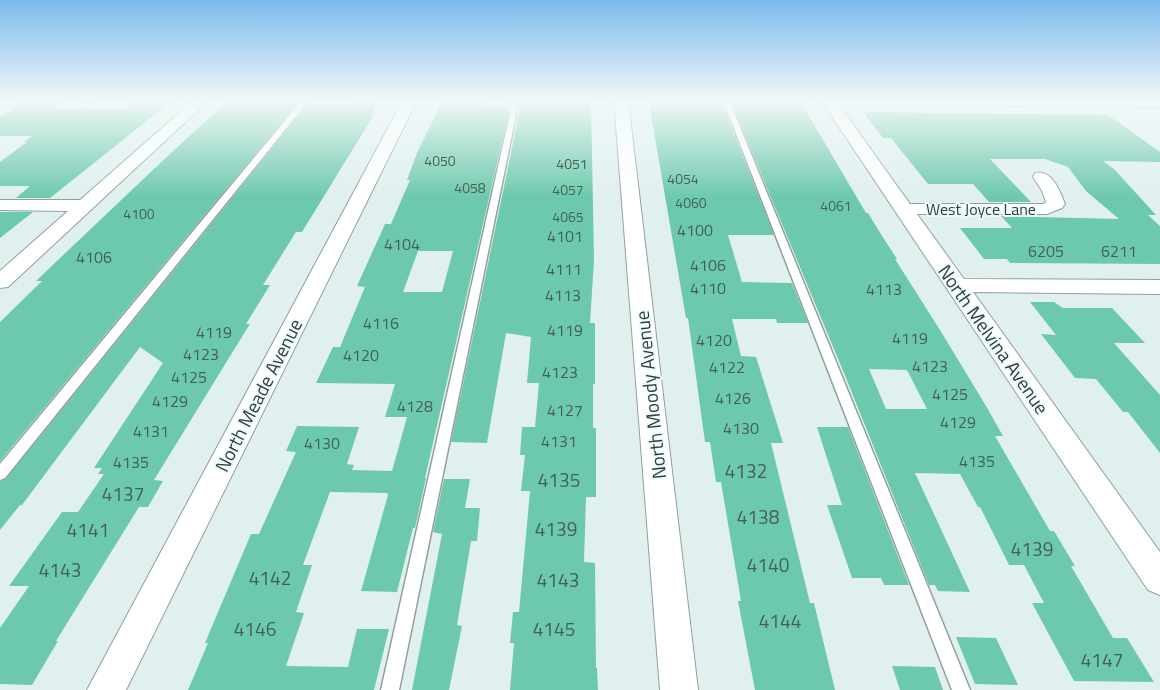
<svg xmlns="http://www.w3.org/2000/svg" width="1160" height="690" font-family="'Titillium Web',sans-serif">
  <rect width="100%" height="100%" fill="#e0f0ef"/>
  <path fill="#6dc9ad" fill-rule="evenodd" d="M139,100h34l-123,98h-34l14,-12h-30v-24l27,-20h-3l9,-6h-33v-19l25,-15h38l-10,7h74z
    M231,100h69l-300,361v-139l42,-41h-6l22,-21 98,-93 53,-49z
    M354,100h22l-3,5h4l-5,8h3l-73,119h-6l-33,53h7l-24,39h4l-10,16 -86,140 9,1 -15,26h-9l-83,134h2l-26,44 -32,-1v-56l29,-42h-20l53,-74h16l26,-38h-6l4,-6h-8l69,-105 -23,-16 -118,158h-2l-20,25v-48l6,-3 302,-375 43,1z
    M443,100h40l-2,6h29l-85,372h1l-11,50h-2l-16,64 -36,-1 27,-96 -1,-2 -57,-1 -27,73h9l-16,47 8,1 -18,53 62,1 9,-38h32l-15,61h-186l20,-47h-3l46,-109h8l37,-82 -10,-1 11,-25 62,1 -12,37 7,1 -2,5 40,1 15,-54h-22l10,-33 -79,-1 17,-36h7l25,-60 -8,-1 28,-62h6l19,-44h-3l10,-27zM418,251h35l-11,41h-39z
    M522,100h69l3,160 -4,63h5v61h-2v44h3v69h-10l-2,65 11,1 1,105h1l1,22h-88l4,-47h-4l3,-31h6l11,-121h-9l4,-36h-5l2,-28h13l4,-44h-12l4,-46 -25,-4 -19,110 -36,-1z
    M652,100l69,1 53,134h-46l14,47 50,1 16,40h-31l-1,-4h-44l9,37 15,1 27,86h-12l39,160h4l21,87h-80l-17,-89h3l-20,-119h-5l-6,-40h-5l-17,-124h-2l-34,-198 -2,-16h3z
    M731,101h69l66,112h2l16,26 13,20h-2l45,71 46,76 17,30h-8l55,95h4l21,35h-4l42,72h14l27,44 -80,-1 -42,-78h12l-20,-38h-15l-29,-58h-2l-18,-33 -45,-1 55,119 -32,-1 -3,-6h-6l-83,-207zM869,369l38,1 20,39h-41z
    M863,112l245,3 52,37v10l-57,-1 12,9 41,45h-8l12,11v38l-150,-1 -3,-4h-23l-24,-31h52l-11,-12 118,3 -33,-28 -18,-24 -23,-8h-55l41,43h-42l-16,-18h-45l-37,-46h-8z
    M0,212h33l-33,26z
    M1030,302h24l9,6h49l33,35h-31l46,52v58l-32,-41h-5l-27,-33 -21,-1 -34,-44 15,1z
    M817,427h31l61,158h-25l-3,-7h-29l-25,-73h15z
    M444,479h26l-5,29h15l-3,33h-6l-14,84 5,1 -13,64h-37l30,-156 -9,-2z
    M956,637l40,1 22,47 -43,-1z
    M892,666l43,1 8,23h-43z"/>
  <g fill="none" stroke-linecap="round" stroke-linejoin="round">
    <g stroke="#919f9f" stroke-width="3">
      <path id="service" d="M88,100h8l-9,6h-4v-2z
        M302,100h7l-304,378 -5,2v-16z
        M513,100h6l-120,590h-18z
        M723,100h6l241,590h-18z"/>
    </g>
    <g stroke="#919f9f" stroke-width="2">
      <path id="minor" d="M194,100h15l-201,187 -8,1v-17l68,-60 -68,-1v-10h80z
        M403,100h14l-291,590h-39z
        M614,100h14l70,590h-38z
        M821,100h339v7l-321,-2 71,99h133l3,-2 -4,-11 -9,-14 2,-4c17,-4 25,18 30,31l-3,4 -15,6h-130l47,65 196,1v14l-187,-2 187,260v43l-12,-5z"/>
    </g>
    <use href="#service" fill="#fff" fill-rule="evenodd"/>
    <use href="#minor" fill="#fff" fill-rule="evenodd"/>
  </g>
  <linearGradient id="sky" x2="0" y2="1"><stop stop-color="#7cbaec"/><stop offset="0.51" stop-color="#f1f8f8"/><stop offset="1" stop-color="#f1f8f8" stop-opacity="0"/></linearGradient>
  <rect width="1160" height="197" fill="url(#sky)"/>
  <g text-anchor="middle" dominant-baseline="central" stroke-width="4" stroke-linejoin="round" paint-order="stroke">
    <g font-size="14" fill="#445f58">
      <text x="440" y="160">4050</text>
      <text x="572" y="163">4051</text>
      <text x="683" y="178">4054</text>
      <text x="470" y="187">4058</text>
      <text x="568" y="189">4057</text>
      <text x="691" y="202">4060</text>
      <text x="836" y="205">4061</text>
      <text x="139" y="213">4100</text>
      <text x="568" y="216">4065</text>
    </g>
    <g font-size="16" fill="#363c3c" stroke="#edfdfc">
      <text x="981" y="209">West Joyce Lane</text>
    </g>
    <g font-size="16" fill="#445f58">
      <text x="695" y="230">4100</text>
      <text x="565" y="236">4101</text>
      <text x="402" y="244">4104</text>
      <text x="1046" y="251">6205</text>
      <text x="1119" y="251">6211</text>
      <text x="94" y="257">4106</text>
      <text x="708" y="265">4106</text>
      <text x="564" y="269">4111</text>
      <text x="708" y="288">4110</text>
      <text x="884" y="289">4113</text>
      <text x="563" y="295">4113</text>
      <text x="381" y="323">4116</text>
      <text x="565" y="330">4119</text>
      <text x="214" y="332">4119</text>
      <text x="910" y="338">4119</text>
      <text x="714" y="340">4120</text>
      <text x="201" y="354">4123</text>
      <text x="361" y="355">4120</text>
      <text x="930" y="366">4123</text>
      <text x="727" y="367">4122</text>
      <text x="560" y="372">4123</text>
      <text x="189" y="377">4125</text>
      <text x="950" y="394">4125</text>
      <text x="733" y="398">4126</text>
      <text x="170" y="401">4129</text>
      <text x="415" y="406">4128</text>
      <text x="565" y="410">4127</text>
      <text x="958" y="422">4129</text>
      <text x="741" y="428">4130</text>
      <text x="151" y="431">4131</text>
      <text x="559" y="441">4131</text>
      <text x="322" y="443">4130</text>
      <text x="977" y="461">4135</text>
      <text x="131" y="462">4135</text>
    </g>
    <g font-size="19" fill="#363c3c" stroke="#edfdfc">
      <text transform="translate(994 339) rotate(55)">North Melvina Avenue</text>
      <text transform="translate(258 395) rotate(-63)">North Meade Avenue</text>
      <text transform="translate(650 395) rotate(-96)">North Moody Avenue</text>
    </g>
    <g font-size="19" fill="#445f58">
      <text x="746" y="470">4132</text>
      <text x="559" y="479">4135</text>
      <text x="123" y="493">4137</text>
      <text x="758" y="516">4138</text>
      <text x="556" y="528">4139</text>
      <text x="88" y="529">4141</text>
      <text x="1032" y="548">4139</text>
      <text x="768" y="564">4140</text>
      <text x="60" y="569">4143</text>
      <text x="270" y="577">4142</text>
      <text x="558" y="579">4143</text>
      <text x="780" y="620">4144</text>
      <text x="255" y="628">4146</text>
      <text x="554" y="628">4145</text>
      <text x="1102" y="659">4147</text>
    </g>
  </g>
</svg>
